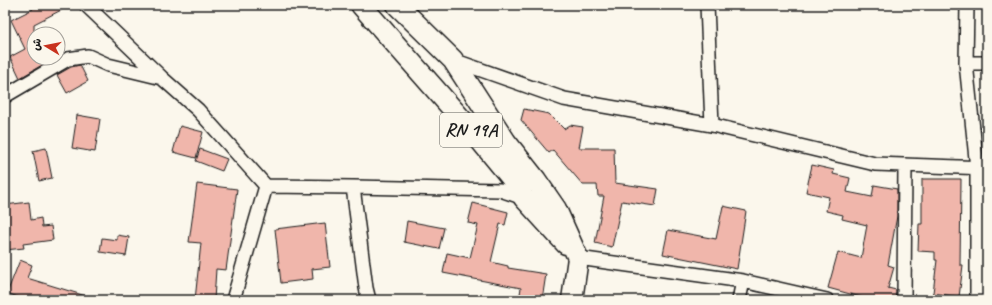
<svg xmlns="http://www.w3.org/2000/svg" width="992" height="305" font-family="Caveat,'Playpen Sans Arabic',sans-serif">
  <rect width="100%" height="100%" fill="#fbf7ec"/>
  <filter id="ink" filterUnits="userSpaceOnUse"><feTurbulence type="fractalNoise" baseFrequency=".025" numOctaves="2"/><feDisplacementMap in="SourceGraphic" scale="8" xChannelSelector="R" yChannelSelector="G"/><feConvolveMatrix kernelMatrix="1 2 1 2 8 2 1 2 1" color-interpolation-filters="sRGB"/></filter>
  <g filter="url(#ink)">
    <path fill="#f0b6ab" stroke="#1c1c1c" d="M31,5h40l-37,19v34h20l-34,20 -10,-21 15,-8 -14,-29 22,-11z
      M80,65l8,16 -21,12 -10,-18 14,-8z
      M524,109l25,5 15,15 6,-4 13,2 -4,21h35l1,35 43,6 -3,17 -33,-5 -10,46 -17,-4 9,-47h-6l-1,-11h-14l-30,-35 -4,3 -28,-33z
      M77,115l23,4 -5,33 -23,-4z
      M180,126l23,6 -7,26 -23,-6z
      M46,148l6,30 -13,3 -6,-30z
      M200,149l27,10 -5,12 -26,-10z
      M812,165l22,5 -1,4 17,4 -3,14 25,5 2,-12 23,4v27l-9,49 6,2 -6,21 8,2 -1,10h-23l-44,-12 10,-36 23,6 6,-33 -25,-6 1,-4 -17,-4 3,-14 -23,-5z
      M922,179h39l-1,86h3l-4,32 -26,-4 4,-33h-2v-8l-17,-1 1,-27h3z
      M197,184l40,5 -11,81 -10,-1 -2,31h-19l6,-57 -12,-1z
      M29,202l2,18 10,-2 1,9 9,-1 2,14 -30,4 1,4 -19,2v-45z
      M473,203l35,9 -3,13 -5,-1 -9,38 17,4v2l38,6 -4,26h-23l2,-12 -78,-15 4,-20 23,5 8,-33 -10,-2z
      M723,206l23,5 -9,58 -74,-15 5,-24 48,9z
      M407,221l37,7 -5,21 -35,-7z
      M325,223l5,44 -18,2 1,10 -32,4 -6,-54z
      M117,235l12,2 -3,19 -26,-4 2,-14 15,2z
      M20,260l12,5 -5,13 62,19v3h-63l-19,-7z"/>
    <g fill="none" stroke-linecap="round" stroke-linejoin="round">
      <g stroke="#1c1c1c" stroke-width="16">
        <path id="minor" d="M86,5l75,72
          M707,5l5,120
          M967,5l-1,58 11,105v132
          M453,60l111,39 148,26 163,39 112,4
          M966,63h21
          M5,96l63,-37 20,-3 20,9 54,13 36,32 68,76
          M578,258l165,23 84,19
          M233,300l33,-114 87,1
          M369,300l-3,-12 -13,-101 147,3 24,8
          M739,300l4,-19
          M904,300l1,-135"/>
      </g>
      <g stroke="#1c1c1c" stroke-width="23">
        <path id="primary" d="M361,5l118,134 33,40 12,19 42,46
          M397,5l56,55 53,82 30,38 20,29 22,49 -6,42"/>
      </g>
      <use href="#minor" stroke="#fbf7ec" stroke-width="13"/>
      <use href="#primary" stroke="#fbf7ec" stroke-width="20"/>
    </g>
  </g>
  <g text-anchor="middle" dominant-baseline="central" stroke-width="3" stroke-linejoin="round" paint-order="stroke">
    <rect fill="#fbf7ec" stroke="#5f5e5a" stroke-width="1" x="440" y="113" width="62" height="34" rx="3"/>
    <g font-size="19" font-weight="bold" fill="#1c1c1c">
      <text x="471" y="130">RN 19A</text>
    </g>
  </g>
  <rect width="992" height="305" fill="none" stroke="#fbf7ec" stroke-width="20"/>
  <rect x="10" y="10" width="972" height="285" fill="none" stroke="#1c1c1c" stroke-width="1.5" filter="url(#ink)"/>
  <g transform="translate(46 46) rotate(280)"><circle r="19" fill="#fbf7ec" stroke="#a29f99"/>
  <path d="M0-3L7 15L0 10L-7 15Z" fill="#c8321e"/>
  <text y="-6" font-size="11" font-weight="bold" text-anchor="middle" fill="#1c1c1c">ش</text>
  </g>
</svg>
